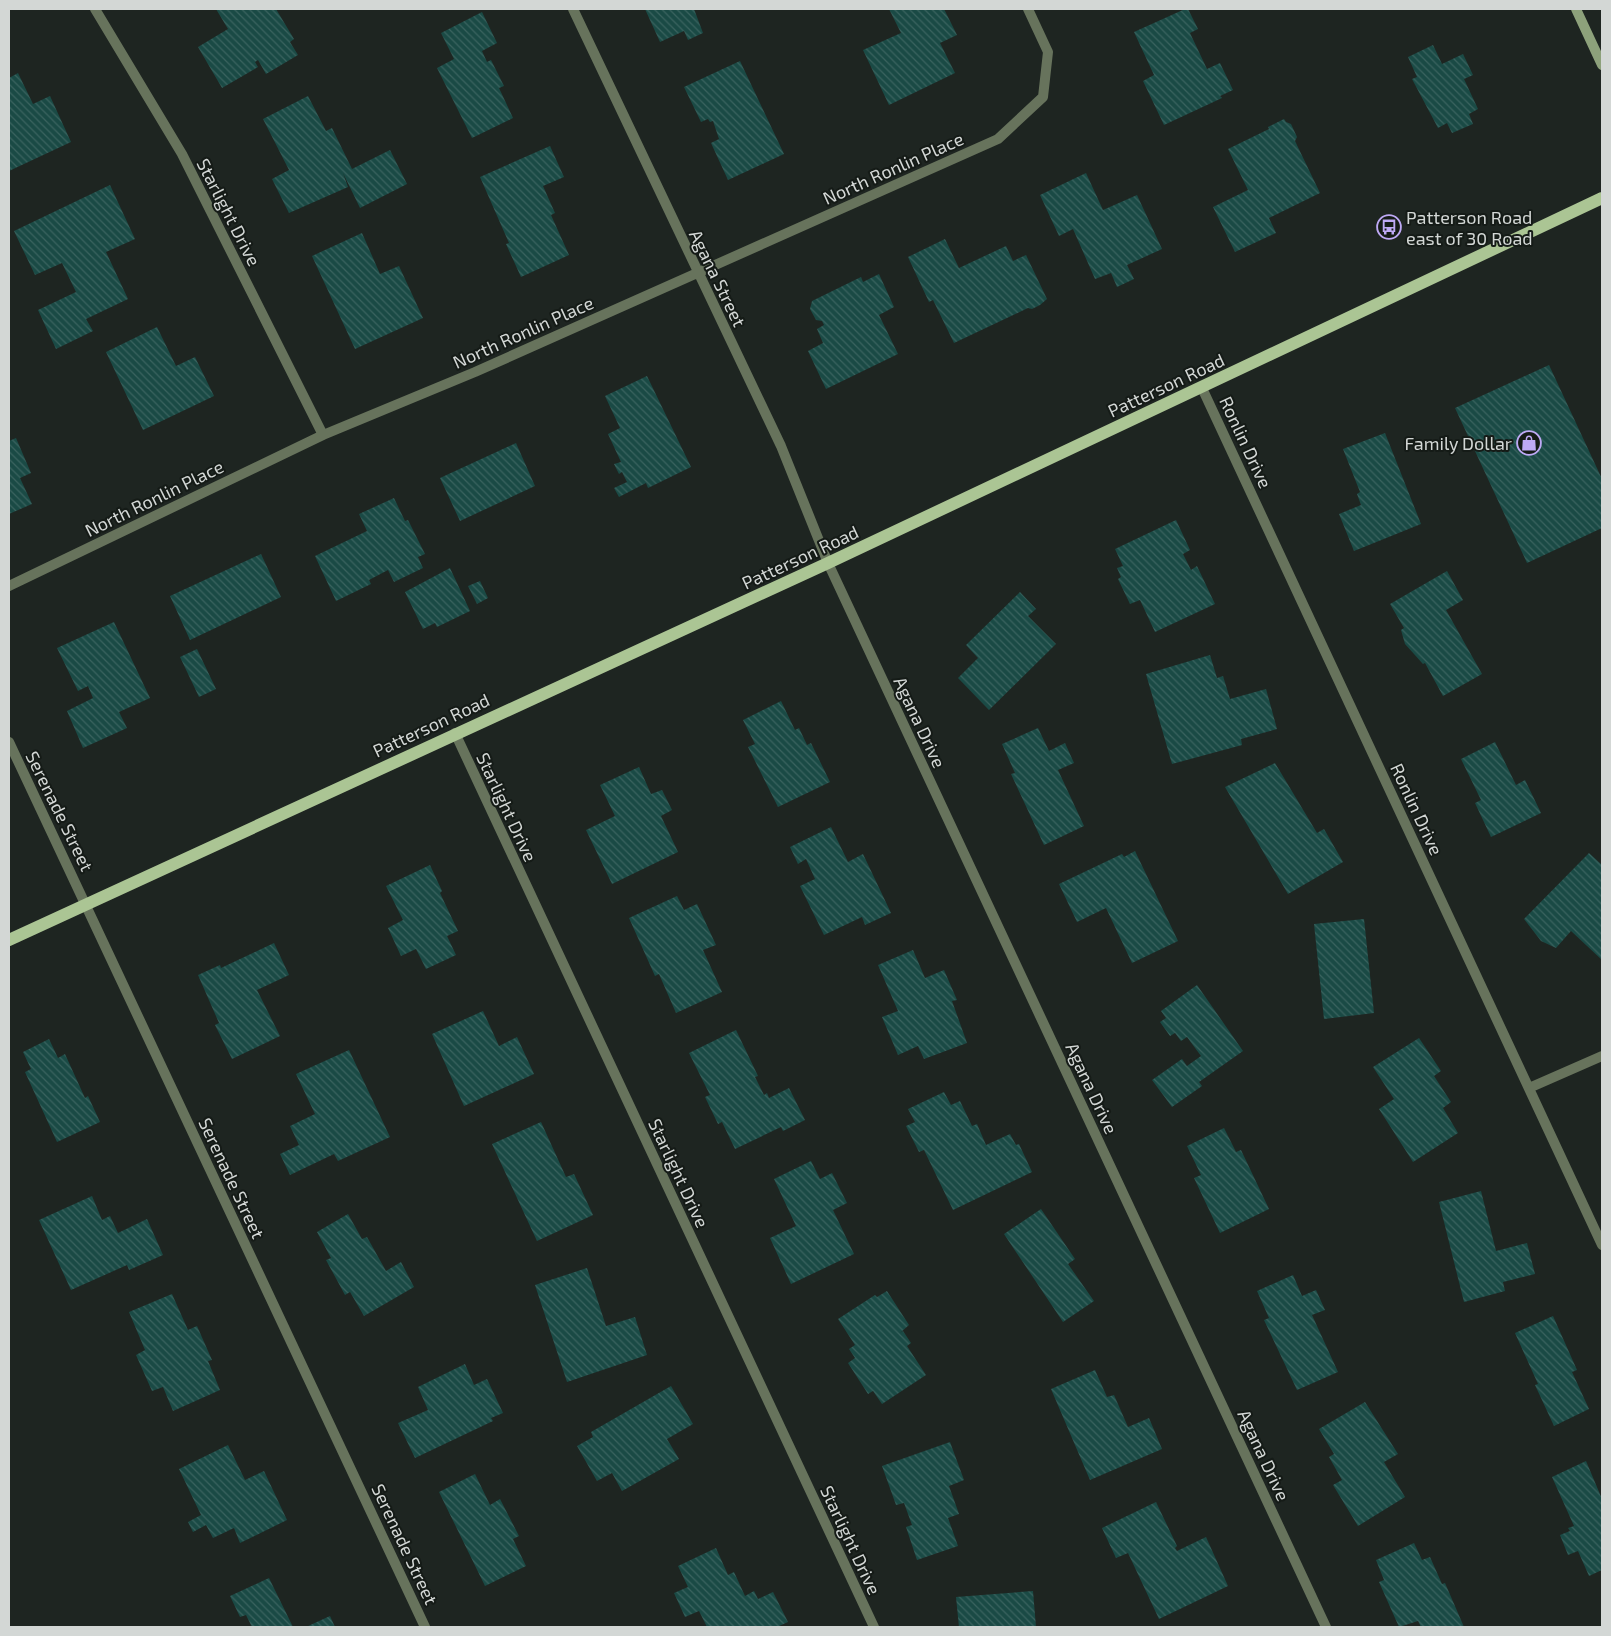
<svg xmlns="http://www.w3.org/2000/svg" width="1611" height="1636" font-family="'Exo 2',sans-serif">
  <defs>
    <pattern id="building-back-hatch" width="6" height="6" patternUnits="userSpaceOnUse" patternTransform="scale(1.25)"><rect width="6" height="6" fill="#1a4a45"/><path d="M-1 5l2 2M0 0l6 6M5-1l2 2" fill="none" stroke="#3a635f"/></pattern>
  </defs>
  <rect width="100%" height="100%" fill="#1e2521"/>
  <path fill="url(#building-back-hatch)" d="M216,9h60l18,30 -4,3 8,13 -32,19 -8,-14 -3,2 3,5 -36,21 -24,-41 30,-18z
    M645,9h49l9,24 -15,7 -4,-9 -24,11z
    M889,9h55l13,26 -17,8 15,30 -66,32 -26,-55 38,-17z
    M1185,9h3l10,20 -8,4 17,36 13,-6 13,27 -13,6 2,2 -58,27 -21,-44 11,-6 -20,-43z
    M482,12l15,31 -15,8 5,11 4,-2 13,26 -5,2 14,30 -41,20 -35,-70 17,-9 -13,-26z
    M1433,45l9,19 21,-10 10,21 -9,4 14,30 -9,5 4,10 -21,9 -5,-10 -9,5 -26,-49 5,-2 -9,-20z
    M740,61l44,93 -56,26 -17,-37 8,-4 -6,-18 -3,1 -2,-3 -7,3 -17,-35z
    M18,73l15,31 17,-8 21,46 -62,29v-93z
    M308,96l18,35 6,-3 20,41 38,-19 17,34 -47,24 -17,-35 5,14 -59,26 -17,-34 17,-9 -26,-51z
    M1284,119l2,3 5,2 6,13 -2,4 25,52 -51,25 7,15 -41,19 -22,-45 35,-17 -20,-41 41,-20 -1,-2z
    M550,146l14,31 -21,9 12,27 -4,2 18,40 -48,22 -15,-33 3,-1 -29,-66z
    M1086,173l17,37 34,-15 25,54 -35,16 7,14 -17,8 -6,-14 -16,6 -22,-50 -14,7 -19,-41z
    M110,185l25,54 -29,13 22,47 -42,20 7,12 -37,18 -18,-39 38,-18 -14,-29 -27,12 -21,-44z
    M362,233l18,41 19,-8 24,52 -68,31 -43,-93z
    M945,239l14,29 47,-22 7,15 13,-6 21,44 -7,6 -8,4 -4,-1 -74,35 -21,-43 -4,2 -21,-45z
    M879,274l15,33 -15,8 19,39 -72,35 -18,-38 15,-8 -6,-14 7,-4 -2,-4 -6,-1 -6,-11 2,-8 49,-24 2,5z
    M157,327l19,39 19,-9 19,39 -71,34 -37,-78z
    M1549,365l53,114v49l-75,35 -72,-155z
    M647,376l44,91 -43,21 -2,-5 -27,14 -5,-9 13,-6 -5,-10 -3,2 -5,-10 7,-2 -13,-28 12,-6 -15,-32z
    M1385,433l36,91 -67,27 -15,-37 22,-9 -4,-11 3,-2 -17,-43z
    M16,438l15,35 -11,5 12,26 -23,10v-73z
    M516,443l19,43 -75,35 -20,-43z
    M394,498l11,23 3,-1 17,34 -7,3 5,11 -29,14 -6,-12 -19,10 2,4 -35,17 -21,-45 52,-25 -8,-17z
    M1176,520l14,30 -7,4 8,16 6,-4 18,38 -60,28 -15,-32 -10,4 -12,-25 3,-2 -4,-9 6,-2 -8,-17z
    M261,554l20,43 -91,43 -20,-44z
    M450,568l20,43 -33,16 -2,-4 -12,6 -18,-37z
    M1447,571l16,29 -17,10 36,64 -39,22 -18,-33 -2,1 -18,-20 -4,-14 3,-2 -14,-24z
    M480,581l8,17 -11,6 -9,-18z
    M1020,592l16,17 -8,7 28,28 -67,66 -31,-32 20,-20 -12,-13z
    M114,622l36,76 -31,14 8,16 -44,20 -16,-37 26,-13 -5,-12 -10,5 -21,-43z
    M197,649l19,40 -17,8 -19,-40z
    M1210,655l7,23 6,-2 7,23 36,-10 11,40 -36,10 1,6 -70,19 -26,-90z
    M781,701l14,29 4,-2 8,17 4,-2 19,39 -52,25 -30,-60 7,-3 -12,-24z
    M1038,728l11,23 16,-8 9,20 -16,7 26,56 -40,19 -33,-71 4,-1 -13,-29z
    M1495,742l21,43 9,-5 16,33 -50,24 -16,-34 6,-3 -20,-41z
    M1275,763l42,70 7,-4 19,33 -55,32 -63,-107z
    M639,767l12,27 11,-4 10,20 -11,6 17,36 -66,32 -26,-54 29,-14 -15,-31z
    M831,827l17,35 15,-8 28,59 -26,12 -3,-8 -38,18 -24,-49 15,-7 -9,-20 -8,5 -8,-17z
    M1135,851l43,90 -46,22 -26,-55 -29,14 -18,-38 63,-30 2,3z
    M1589,853l13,12v95l-31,-29 -15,17 -15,-7 -17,-22z
    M430,865l12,26 -2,2 18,38 -11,5 9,19 -30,14 -10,-20 -15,7 -13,-28 15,-8 -17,-34z
    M677,896l7,14 13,-6 19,41 -13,5 19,42 -46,21 -17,-39 -4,2 -26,-58z
    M1364,919l10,94 -50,6 -10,-95z
    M274,943l15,32 -32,15 23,46 -48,23 -17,-34 4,-2 -21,-48 22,-10 1,3z
    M913,950l12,28 19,-8 13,30 -5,1 15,42 -43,16 -6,-13 -20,9 -16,-38 16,-6 -20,-46z
    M1197,985l46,66 -44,31 3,4 -30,21 -20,-27 30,-21 5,7 14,-10 -14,-19 -6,4 -6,-8 -5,3 -10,-14 6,-4 -5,-7z
    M483,1011l16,35 18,-9 17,37 -70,32 -32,-72z
    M736,1030l22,46 -3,1 9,18 3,-2 2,5 20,-10 16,32 -22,11 -2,-4 -46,22 -13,-27 -4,2 -13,-27 5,-2 -21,-42z
    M1419,1038l22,33 -7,5 17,26 -8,6 15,25 -45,29 -34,-53 15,-10 -21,-32z
    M49,1039l9,19 7,-4 20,44 3,-2 12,26 -43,20 -32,-70 6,-3 -8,-17z
    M349,1050l41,87 -52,24 -4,-7 -44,21 -10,-21 19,-9 -9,-19 25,-12 -19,-40z
    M944,1092l7,13 9,-4 12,25 5,-2 9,21 24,-11 6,11 3,-1 13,28 -79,38 -29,-60 -5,2 -13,-26 9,-4 -7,-13z
    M541,1122l25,55 8,-3 19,41 -56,26 -45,-97z
    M1224,1128l12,24 5,-2 28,59 -49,24 -26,-55 7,-3 -14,-29z
    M811,1161l9,18 12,-6 15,30 -14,7 21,44 -63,30 -21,-46 26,-12 -22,-47z
    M1481,1191l15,60 31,-8 8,31 -32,8 2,9 -41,11 -25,-100z
    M92,1196l10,24 8,-4 8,17 29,-14 16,36 -34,15 -2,-5 -56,25 -32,-70z
    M1041,1209l34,50 -7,5 26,37 -31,21 -59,-88z
    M348,1214l14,25 5,-2 19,34 15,-9 13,25 -50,29 -14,-24 -5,3 -19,-35 5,-2 -14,-26z
    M587,1268l19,58 29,-9 12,38 -80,27 -32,-97z
    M1293,1275l9,21 14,-6 9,20 -13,5 26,57 -41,18 -33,-70 5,-2 -12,-27z
    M887,1291l22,34 -9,8 3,-2 8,12 -4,3 19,29 -44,29 -9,-13 -5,3 -20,-31 7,-5 -6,-9 6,-4 -17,-26 37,-24 2,2z
    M172,1294l16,36 9,-4 15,34 -4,1 12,29 -47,21 -10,-24 -11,4 -16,-36 9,-5 -16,-38z
    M1553,1316l24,54 -5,2 17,37 -35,17 -19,-41 3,-1 -23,-51z
    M465,1364l9,21 13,-6 16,34 -12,5 2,3 -78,37 -17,-35 30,-13 -10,-23z
    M1095,1370l12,27 7,-2 14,32 21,-9 13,31 -72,31 -39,-91z
    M671,1386l22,38 -26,15 12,20 -57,32 -10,-18 -15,8 -20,-35 16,-9 -2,-5z
    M1365,1402l33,52 -14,8 21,35 -47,29 -25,-41 9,-5 -13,-23 5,-3 -15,-25z
    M950,1442l14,38 -15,6 10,28 -11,4 10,28 -41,14 -11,-33 6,-2 -8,-22 -8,2 -14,-39z
    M228,1445l17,35 19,-9 23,49 -47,23 -6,-15 -21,10 -7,-13 -13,7 -5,-10 13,-7 -22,-46z
    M1586,1461l16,38v71l-13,6 -11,-25 -10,4 -8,-20 10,-4 -2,-3 6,-2 -22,-49z
    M475,1474l15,31 10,-6 19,37 -6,3 13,27 -41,20 -46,-94z
    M1156,1502l21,44 -2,2 2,3 29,-14 22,49 -69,33 -31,-66 -12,5 -14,-30z
    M1414,1543l8,17 8,-3 12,27 3,-1 19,44h-43l-3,-6 -19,6 -20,-45 5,-2 -8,-20z
    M716,1548l12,27 6,-3 11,24 9,-5 4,8 15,-7 15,30 -11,5h-70l-8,-16 -14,6 -11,-24 14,-6 -10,-21z
    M269,1578l24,49h-41l-6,-12 -6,2 -10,-21z
    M1033,1591l3,36h-77l-3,-30z
    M330,1616l5,11h-29z"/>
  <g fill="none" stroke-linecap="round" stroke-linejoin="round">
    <path stroke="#67735c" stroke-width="10" d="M95,9l87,145 141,281
      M573,9l208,437 47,117 498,1064
      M1202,388l400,857
      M9,586l314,-151 152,-63 523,-233 45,-42 5,-45 -20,-43
      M455,733l419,894
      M9,742l416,885
      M1529,1088l73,-32"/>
    <path stroke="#8da17b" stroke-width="10" d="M1576,9l26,56"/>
    <path stroke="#abc594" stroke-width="12" d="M9,940l819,-377 774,-365"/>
  </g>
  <defs>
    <g id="bus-ring" transform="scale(1.25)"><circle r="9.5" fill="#151b17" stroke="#bea9f5" stroke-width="1.5"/><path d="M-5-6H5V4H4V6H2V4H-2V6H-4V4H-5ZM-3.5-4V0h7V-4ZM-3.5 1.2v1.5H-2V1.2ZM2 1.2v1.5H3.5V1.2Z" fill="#bea9f5"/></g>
    <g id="shop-ring" transform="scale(1.25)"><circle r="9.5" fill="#151b17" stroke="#bea9f5" stroke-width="1.5"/><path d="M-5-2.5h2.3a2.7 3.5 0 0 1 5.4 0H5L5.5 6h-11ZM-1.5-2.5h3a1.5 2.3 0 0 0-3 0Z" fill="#bea9f5"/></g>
  </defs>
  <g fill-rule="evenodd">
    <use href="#bus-ring" x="1389" y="227"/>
    <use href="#shop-ring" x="1529" y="443"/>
  </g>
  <g text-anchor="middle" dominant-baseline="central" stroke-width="4" stroke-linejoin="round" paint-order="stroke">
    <g font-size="18" fill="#d3d7d5" stroke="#151b17">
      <text transform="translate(893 168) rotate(-24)">North Ronlin Place</text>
      <text transform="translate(229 212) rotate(63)">Starlight Drive</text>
      <text transform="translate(718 278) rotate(64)">Agana Street</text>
      <text transform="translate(523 332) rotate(-24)">North Ronlin Place</text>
      <text transform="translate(1166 385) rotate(-25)">Patterson Road</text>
      <text transform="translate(1246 442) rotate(65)">Ronlin Drive</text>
      <text transform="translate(154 498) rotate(-26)">North Ronlin Place</text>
      <text transform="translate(800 557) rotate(-25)">Patterson Road</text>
      <text transform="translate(920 722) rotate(65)">Agana Drive</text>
      <text transform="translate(431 725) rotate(-25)">Patterson Road</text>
      <text transform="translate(507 807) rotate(65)">Starlight Drive</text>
      <text transform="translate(1417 809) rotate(65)">Ronlin Drive</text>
      <text transform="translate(60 811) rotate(64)">Serenade Street</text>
      <text transform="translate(1092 1088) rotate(65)">Agana Drive</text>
      <text transform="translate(679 1173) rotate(65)">Starlight Drive</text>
      <text transform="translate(232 1178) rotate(65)">Serenade Street</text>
      <text transform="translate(1264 1455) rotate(65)">Agana Drive</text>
      <text transform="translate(851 1540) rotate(65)">Starlight Drive</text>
      <text transform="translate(405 1544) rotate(65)">Serenade Street</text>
    </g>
    <g font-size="18" fill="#d3d7d5" stroke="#151b17" text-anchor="start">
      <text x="1406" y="217">Patterson Road<tspan x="1406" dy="21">east of 30 Road</tspan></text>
      <text x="1512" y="443" text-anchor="end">Family Dollar</text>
    </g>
  </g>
  <rect width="1611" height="1636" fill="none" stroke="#d3d7d5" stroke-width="20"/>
</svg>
